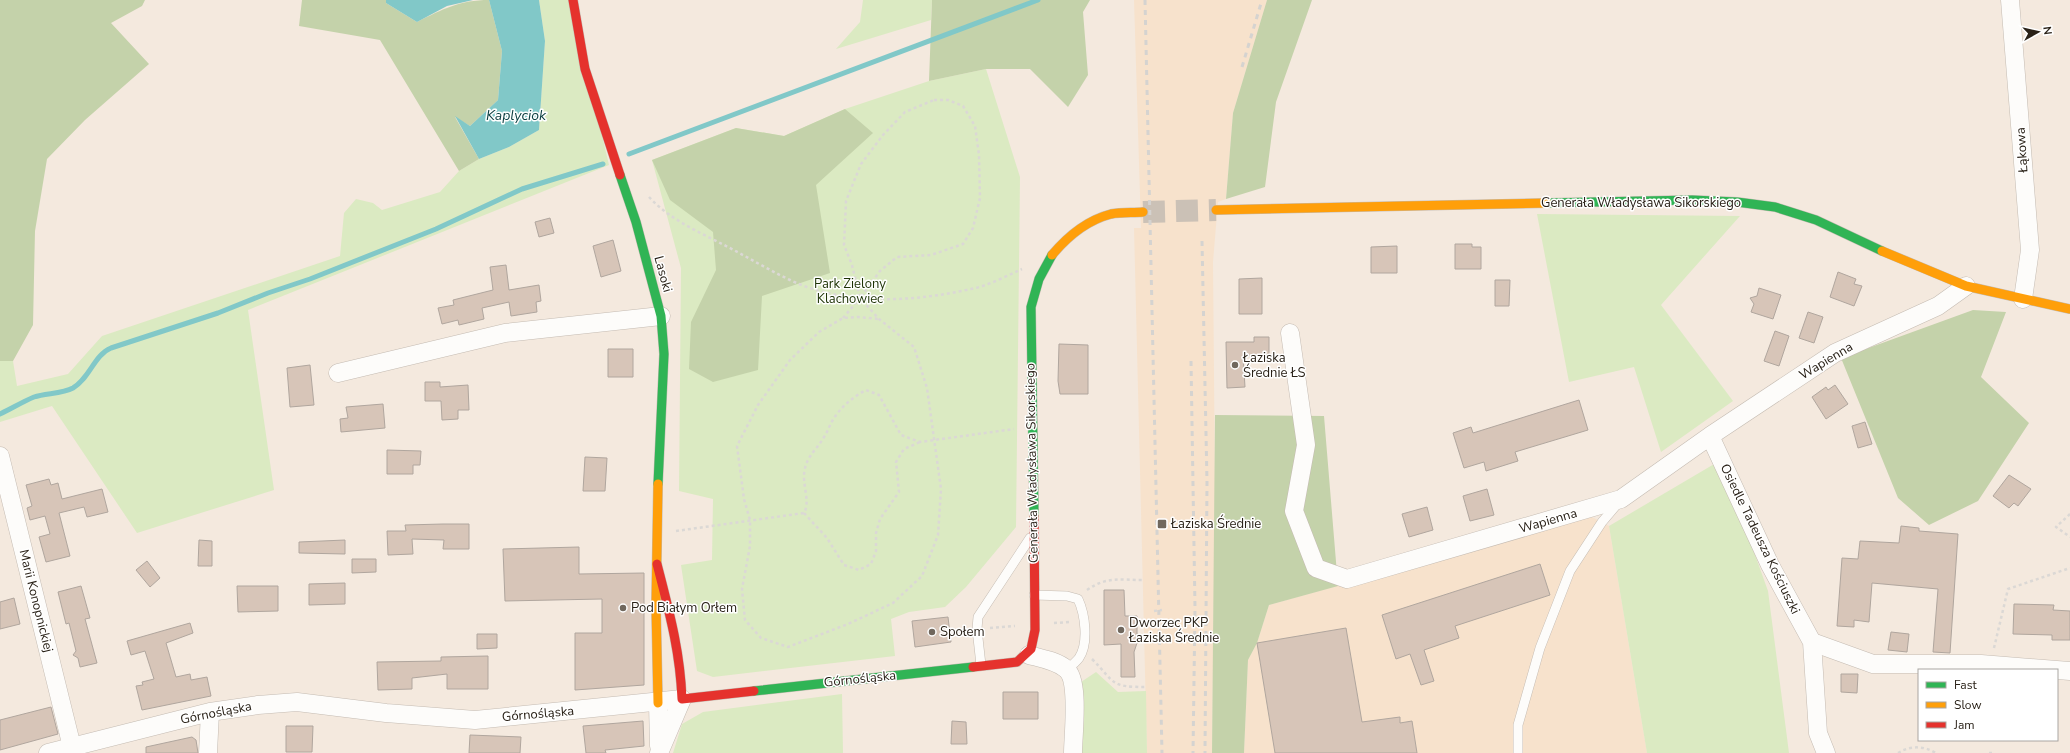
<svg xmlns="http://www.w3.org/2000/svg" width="2070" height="753" font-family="'Nunito Sans',sans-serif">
  <rect width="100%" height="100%" fill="#f4e9de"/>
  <path fill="#f7e2cc" d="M1134,0h133l-34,113 -7,86 -8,3 -5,60 2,227 -3,264h-65l-13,-525h7z
    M1592,517l17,9 38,227h-403l4,-93 9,-17 12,-38 156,-44z"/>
  <path fill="#dbeac2" d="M539,0h31l39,165 -361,145 26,180 -137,43 -85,-127 -52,16v-61h13l4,25 51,-12 34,-38 238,-80 4,-43 12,-14 17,4 9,7 58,-18 19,-21 20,-12 30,-12 30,-17 6,-89z
    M863,0h69l-1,20 -95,29 24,-27z
    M986,69l34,108 -4,350 -50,60 -21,20 -36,5 -18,7 4,37 -182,21 -16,-6 -16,-106 31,-5 1,-61 -34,-8 2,-223 -29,-108 84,-32 48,8 61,-27 84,-28z
    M1537,214l203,2 -79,89 72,96 -72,51 -27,-85 -65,15z
    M1721,460l47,131 21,162h-142l-38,-227z
    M1096,672l22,20 28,-1 1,62h-67l1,-71z
    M842,694l1,59h-170l9,-29 21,-12z"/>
  <path fill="#c4d2aa" d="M0,0h145l-3,6 -31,17 38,41 -64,56 -38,39 -12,72 -2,94 -20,36h-13z
    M302,0h84v3l31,19c26,-13 43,-22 72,-22l13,51 -4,49 -28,26 -15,-9 24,42 -20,12 -79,-131 -81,-14z
    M932,0h158l-7,12 5,63 -20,32 -38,-38h-44l-57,12z
    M1267,0h45l-36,102 -11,85 -39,12 7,-86z
    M845,109l28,24 -57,52 14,88 -68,23 -4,74 -45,12 -24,-13 2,-47 25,-52 -3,-38 -43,-32 -18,-40 84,-32 48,8z
    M1973,310l33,2 -25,65 48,46 -51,78 -49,24 -31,-27 -57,-140z
    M1215,415l109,1 14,170 -69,19 -12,38 -9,17 -4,93h-32z"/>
  <path fill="#81c8c8" d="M386,0h87l-26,6 -30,16 -31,-19z
    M489,0h50l6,41 -6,89 -30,17 -30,12 -24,-43 15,10 28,-26 4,-49z"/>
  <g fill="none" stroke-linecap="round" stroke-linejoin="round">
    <path stroke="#81c8c8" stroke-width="5" d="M629,154l409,-154
      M0,414c11,-5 22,-12 34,-17 12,-4 28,-3 39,-9 17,-10 21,-33 38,-40l107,-35 50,-20 42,-14 126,-50 86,-40 81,-25"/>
  </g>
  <path fill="#d7c5b8" stroke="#b0a69e" d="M550,218l4,15 -15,4 -4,-15z
    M613,240l8,31 -20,6 -8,-31z
    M1455,244h17v3h9v22h-26z
    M1397,246v27h-26v-26z
    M506,265l3,25 30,-5 2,16 -5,1 1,10 -26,4 -2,-14 -27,6 2,11 -25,6 -1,-5 -16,4 -4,-16 16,-3 -1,-5 40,-10 -3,-23z
    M1838,272l18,7 -2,5 8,2 -8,20 -24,-9z
    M1262,278v36h-23v-35z
    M1495,280h15l-1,26h-14z
    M1759,288l22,7 -8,24 -22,-7 3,-8 -4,-6 7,-2z
    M1808,312l15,5 -9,26 -15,-5z
    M1775,331l14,5 -10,30 -15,-5z
    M1254,337h15v18l-26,1 2,31 -18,1 -1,-46h28z
    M1059,344l29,1v49h-28l-2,-13z
    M608,349h25v28h-25z
    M310,365l4,40 -24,2 -3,-39z
    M425,382h15v5l28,-2 1,25h-11v9l-16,1 -1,-19h-16z
    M1835,385l13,19 -22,15 -14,-22 14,-10 2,3z
    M1579,400l9,30 -73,22 3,9 -32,10 -2,-9 -20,6 -11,-35 18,-6 2,6z
    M383,404l2,24 -44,4 -1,-13 8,-1 -2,-11z
    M1865,422l7,22 -14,4 -6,-22z
    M387,450l34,1 -1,14h-7v9h-26z
    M585,457l22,1 -2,33h-22z
    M2009,475l22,14 -13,17 -4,-3 -5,5 -16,-12z
    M49,479l2,6 7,-2 4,16 40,-10 6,23 -21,5 -3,-10 -25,6 11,43 -24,6 -7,-25 11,-3 -5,-18 -15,4 -3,-12 5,-2 -6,-21z
    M1487,489l7,26 -24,6 -7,-25z
    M1427,507l6,23 -24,7 -7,-23z
    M443,524h26v25h-26l1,-9 -32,-1 1,15 -25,1 -1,-24h19l-1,-6z
    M1901,526l18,2v3l39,3 -8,119 -17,-1 5,-63 -66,-6 -3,39 -15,-2v7l-17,-1 5,-68 16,1 2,-18 39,2z
    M199,540l13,1v25h-14z
    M345,540v14l-46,-1v-11z
    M579,547v27l65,-1v112l-69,5v-57h27v-34l-97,2 -2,-52z
    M352,559h24v13l-24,1z
    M147,561l13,17 -10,9 -14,-17z
    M1540,564l10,31 -95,31 4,12 -35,12 10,31 -13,4 -11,-31 -14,5 -14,-44z
    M345,583v21l-36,1v-21z
    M81,586l9,32 -5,1 12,44 -17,4 -2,-9 -5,-3 3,-4 -7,-28 -3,1 -8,-32z
    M237,586h41v25l-40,1z
    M1104,590h20l1,26h12v27l-3,9 1,25h-14v-33l-17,1z
    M14,598l6,26 -20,5v-27z
    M2014,604l40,1 -1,5 17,1v29h-18v-5l-39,-1z
    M948,617l3,25 -36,5 -3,-26z
    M190,623l3,10 -27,10 10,34 14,-3 1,6 16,-3 4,19 -69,14 -6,-24 7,-1 -1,-3 12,-3 -9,-28 -14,4 -4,-14z
    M1346,628l16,94 38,-5v6l12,-2 5,32h-142l-18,-110z
    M1891,632l18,2 -2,18 -19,-2z
    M477,634h20v14l-20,1z
    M488,656v33h-41v-15l-35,4v11l-34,1 -1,-28 64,-1v-4z
    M1841,674h17l-1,19 -16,-1z
    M1003,692h35v27h-35z
    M51,707l7,27 -58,16v-30z
    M643,721l1,25 -39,4 1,3h-20l-3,-27z
    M952,721l14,1 1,22h-16z
    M286,726h27l-1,26h-26z
    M470,735l51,2 -1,16h-51z
    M192,737l4,3 2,13h-52v-6z"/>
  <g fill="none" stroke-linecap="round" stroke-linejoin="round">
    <path stroke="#cbc1b6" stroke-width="22" stroke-dasharray="22 11" stroke-linecap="butt" d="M1143,212l73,-2"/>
    <g stroke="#c4bbb2" stroke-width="10">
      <path id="lane" d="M1034,595l33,1 11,3c7,15 11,44 1,59 -3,4 -8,8 -12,11
        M981,665l-4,-36 1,-12 52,-79
        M1518,753v-28l22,-77 30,-77 32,-49 17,-20"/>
    </g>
    <g stroke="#c4bbb2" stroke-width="19">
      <path id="street" d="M2010,0l20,250 -7,49
        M1290,333l16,112 -12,66 22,57 31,11 274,-80 89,-63 125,-83 103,-47 28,-20
        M338,373l167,-40 156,-17
        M1710,436l60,129 42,77 61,22h108l89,7
        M0,456l72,291
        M1812,642l6,91 8,20
        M1029,655c11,3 28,6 37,14 14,11 7,66 7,84
        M658,703l1,43
        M48,753l162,-41 48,-7 39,-3 89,11 89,7 207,-21
        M208,753l2,-41
        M659,753l23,-54"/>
    </g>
    <g stroke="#c4bbb2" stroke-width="10">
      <path id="fast" d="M620,175l16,47 25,94 3,38 -6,130
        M1547,203l145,-3 45,2 38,5 41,13 66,31
        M1034,516l-3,-209 8,-28 13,-24
        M754,691l219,-24"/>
    </g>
    <g stroke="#c4bbb2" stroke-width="10">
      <path id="slow" d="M1216,210l331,-7
        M1882,251l84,35 104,23
        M1052,255c15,-18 36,-35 59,-41 11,-2 22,-1 32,-2
        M658,703l-2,-97 2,-122"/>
    </g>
    <g stroke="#c4bbb2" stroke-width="10">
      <path id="jam" d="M573,0l12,69 35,106
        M657,564c12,47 23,86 25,135l72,-8
        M973,667l44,-5 14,-13 4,-19 -1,-114"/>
    </g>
    <path stroke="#dbd8d5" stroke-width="2.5" stroke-dasharray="3 3" stroke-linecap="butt" d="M934,100h14l15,6 12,20 4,29 1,43 -7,30 -10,16 -32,11 -34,2 -17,14 -20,27 -8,-33 -8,-20 2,-44 15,-37 22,-29 22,-23z
      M649,197c21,23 52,36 79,50 21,11 41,23 62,33 55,26 123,22 181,9 17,-3 35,-13 51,-20
      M843,318l17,-20 19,21 35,28 13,41 14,101 -3,46 -16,41 -29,27 -45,21 -60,23 -27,-9 -16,-18 -3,-31 8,-43v-26l-6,-21 -7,-53 21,-41 32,-45 29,-28 24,-14 15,-1 21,2
      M804,513l23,25 17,27 15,5 12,-6 5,-13v-18l4,-14 19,-27 -3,-30 8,-13 16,-7
      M2070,514l-14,13 14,10
      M676,531l128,-18c7,-12 -3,-30 1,-45 3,-13 13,-20 19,-31 4,-6 6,-13 10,-19 8,-12 19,-21 32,-28l13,5 22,40 19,7 94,-13
      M1087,590c20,-14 33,-10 56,-10
      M1154,611l8,-1
      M1054,623l17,-1
      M990,628l25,-2
      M1994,648l14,-59 62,-21
      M1092,659c24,24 17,28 54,28
      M1898,753c13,-8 26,-7 38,0
      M1989,753h4"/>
    <use href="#lane" stroke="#fdfcfa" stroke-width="9"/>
    <use href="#street" stroke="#fdfcfa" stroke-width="18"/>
    <use href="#fast" stroke="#30b455" stroke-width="9"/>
    <use href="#slow" stroke="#ff9f0a" stroke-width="9"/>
    <use href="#jam" stroke="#e5322d" stroke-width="9"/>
    <path stroke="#d5d3d0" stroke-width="3" stroke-dasharray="5 5" stroke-linecap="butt" d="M1145,0l17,753
      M1242,67l20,-67
      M1202,241l5,241 -2,271
      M1191,361l4,247 -2,145"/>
  </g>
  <g fill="#70675d" stroke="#fff" stroke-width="1.5">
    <circle cx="1235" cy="365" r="4"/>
    <rect x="1157" y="519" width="10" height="10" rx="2"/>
    <circle cx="623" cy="608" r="4"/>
    <circle cx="1121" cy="630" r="4"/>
    <circle cx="932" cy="632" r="4"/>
  </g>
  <g text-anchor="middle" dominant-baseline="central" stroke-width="3" stroke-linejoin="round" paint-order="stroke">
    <g font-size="13" fill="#292117" stroke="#fff">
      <text transform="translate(2022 150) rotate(-94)">Łąkowa</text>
      <text x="1641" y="203">Generała Władysława Sikorskiego</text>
      <text transform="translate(663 274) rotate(75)">Lasoki</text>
      <text transform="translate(1826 361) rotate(-31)">Wapienna</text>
      <text transform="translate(1032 463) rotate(-91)">Generała Władysława Sikorskiego</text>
      <text transform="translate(1548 521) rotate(-16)">Wapienna</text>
      <text transform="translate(1760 539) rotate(64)">Osiedle Tadeusza Kościuszki</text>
      <text transform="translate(36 601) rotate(76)">Marii Konopnickiej</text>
      <text transform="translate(860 679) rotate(-6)">Górnośląska</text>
      <text transform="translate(216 713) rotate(-11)">Górnośląska</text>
      <text transform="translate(538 714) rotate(-5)">Górnośląska</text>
    </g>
    <g font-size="13" fill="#1d3304" stroke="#fff">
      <text x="850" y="284">Park Zielony<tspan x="850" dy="15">Klachowiec</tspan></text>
    </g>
    <g font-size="13" fill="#292117" stroke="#fff" text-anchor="start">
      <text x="1243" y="358">Łaziska<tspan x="1243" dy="15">Średnie ŁS</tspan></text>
      <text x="1171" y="524">Łaziska Średnie</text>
      <text x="631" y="608">Pod Białym Orłem</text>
      <text x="1129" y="623">Dworzec PKP<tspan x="1129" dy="15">Łaziska Średnie</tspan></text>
      <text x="940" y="632">Społem</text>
    </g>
    <g font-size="14" font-style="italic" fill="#0a3d3f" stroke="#fff">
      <text x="516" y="115">Kaplyciok</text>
    </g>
  </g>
  <rect x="1918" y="669" width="140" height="72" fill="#ffffff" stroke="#a9a6a2"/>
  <rect x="1926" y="682" width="20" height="6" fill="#30b455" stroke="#a9a6a2"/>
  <text x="1954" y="689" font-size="12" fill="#292117">Fast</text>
  <rect x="1926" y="702" width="20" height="6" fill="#ff9f0a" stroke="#a9a6a2"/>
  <text x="1954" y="709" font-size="12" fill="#292117">Slow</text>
  <rect x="1926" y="722" width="20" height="6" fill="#e5322d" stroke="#a9a6a2"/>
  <text x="1954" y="729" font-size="12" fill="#292117">Jam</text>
  <g transform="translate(2038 32) rotate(82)" stroke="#ffffff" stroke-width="3" paint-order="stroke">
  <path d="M0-3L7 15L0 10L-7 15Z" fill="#292117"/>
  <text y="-6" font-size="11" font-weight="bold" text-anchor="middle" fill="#292117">N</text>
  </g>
</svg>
